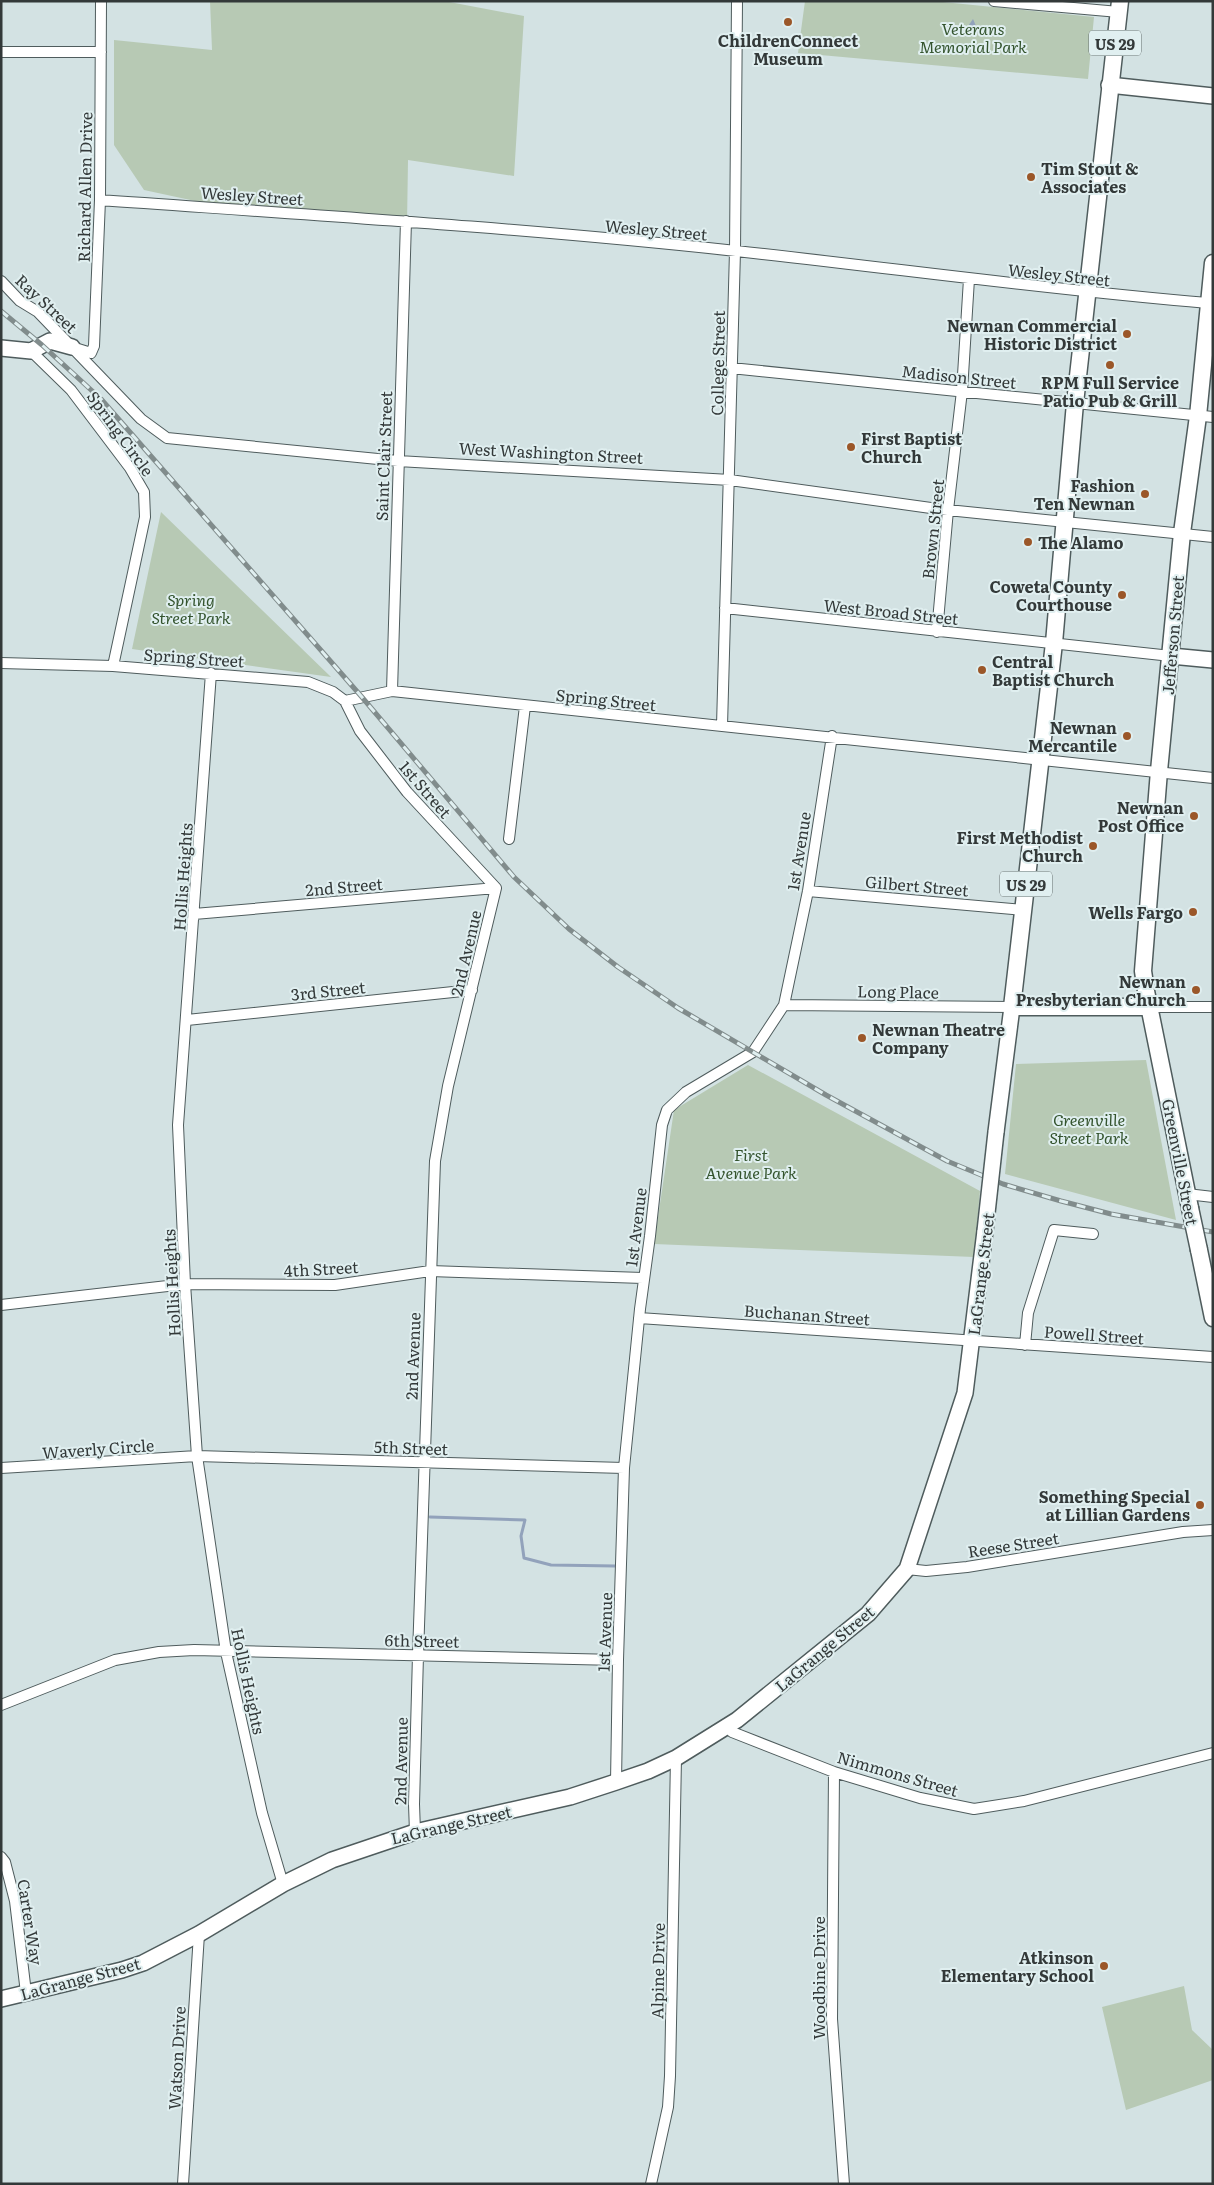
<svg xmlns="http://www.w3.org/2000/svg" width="1214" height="2185" font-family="Literata,serif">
  <rect width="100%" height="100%" fill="#d3e2e3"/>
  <path fill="#b7c9b4" d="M210,1h234l80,15 -10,160 -106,-16 -1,64 -198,-20 -65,-14 -30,-45v-105l98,10z
    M805,1h128l161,16 -6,62 -290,-26z
    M161,512l170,165 -199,-28z
    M1146,1060l30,160 -171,-46 11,-110z
    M748,1065l232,126 -6,66 -320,-13 20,-134z
    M1184,1986l8,44 21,20v30l-87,30 -24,-103z"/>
  <path fill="#92a2bb" d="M973,19l6,14 -15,-1z"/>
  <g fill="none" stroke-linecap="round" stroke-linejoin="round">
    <path stroke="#92a2bb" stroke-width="3" d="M430,1517l95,3 -4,16 3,22 27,7 64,1"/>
    <g stroke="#4f5c5d" stroke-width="12">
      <path id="street" d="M994,1l125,11
        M1,52h100
        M100,200c212,15 424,28 636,51 157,17 314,39 472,52
        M1,281l19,20 18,11 103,107 26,19 231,23 332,19 208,29 275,28
        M75,348l16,5 3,-7 6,-146 1,-199
        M31,351l40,39 59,78 14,24 1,25 -32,149
        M731,368l482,49
        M725,608l446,48
        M937,632l11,-122 14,-119 7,-112
        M1,663l112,3 195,16 25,10 12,9 47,-10 821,87
        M211,673l-33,452 7,159 12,172 29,196 36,161 21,71
        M392,691l14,-470
        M345,701l15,30 47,61 89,96
        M722,726l13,-475 2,-250
        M509,839l16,-133
        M808,891l215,19
        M194,914l302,-26
        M784,1005l228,2
        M1150,1007h63
        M187,1020l285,-30
        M1187,1194l26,3
        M1,1305l184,-21 150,1 95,-14 213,7
        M639,1318l574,39
        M1025,1345l3,-32 26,-83 39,4
        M1,1468l196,-12 427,12
        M907,1569l19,2 41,-4 216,-35 30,-2
        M1,1705l114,-45 44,-8 35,-2 424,10
        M727,1726l5,6 102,40 86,26 54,11 50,-8 189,-48
        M834,1772l-2,247 12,165
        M616,1782l2,-122 6,-192 16,-159 10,-73 12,-111 5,-15 19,-18 67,-40 31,-47 24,-114 24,-155
        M415,1832l-1,-28 4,-149 17,-494 13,-75 48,-198
        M1,1857l4,5 10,39 11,92
        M183,2184l16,-250
        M651,2184l17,-77 2,-31 6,-318"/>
    </g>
    <g stroke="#4f5c5d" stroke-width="18">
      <path id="secondary" d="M1109,85l104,11
        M1,348l30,3 19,-10 22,6
        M1171,656l42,4
        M996,1132l16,-125
        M1,1999l121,-29 21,-7 56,-29 84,-50 49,-24 83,-28 155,-35 46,-15 32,-11 28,-13 61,-38 131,-106 39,-45 58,-176 20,-162"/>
    </g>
    <g stroke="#4f5c5d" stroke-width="19">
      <path id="primary" d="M1120,1l-45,402 -21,240 -42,364h138
        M1190,1208l-44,-217 -3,-20 16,-200 23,-238 16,-117 15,-153
        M1199,1250l14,68"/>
    </g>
    <use href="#street" stroke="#fff" stroke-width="10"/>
    <use href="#secondary" stroke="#fff" stroke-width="15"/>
    <use href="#primary" stroke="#fff" stroke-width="16"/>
    <g stroke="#818c8c" stroke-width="5">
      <path id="rail" d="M1,311l41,34 59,54 260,297 153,181 55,52 49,38 60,41 148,87 121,66 56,23 58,17 50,13 102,18"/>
    </g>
    <use href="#rail" stroke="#e0eff0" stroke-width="3" stroke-dasharray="9" stroke-linecap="butt"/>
    <g stroke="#4f5c5d" stroke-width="18" stroke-linecap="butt">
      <path id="secondary-bridge" d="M985,1231l11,-99"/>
    </g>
    <g stroke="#4f5c5d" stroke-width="19" stroke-linecap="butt">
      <path id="primary-bridge" d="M1190,1208l9,42"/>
    </g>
    <use href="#secondary-bridge" stroke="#fff" stroke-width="15"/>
    <use href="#primary-bridge" stroke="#fff" stroke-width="16"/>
  </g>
  <g fill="#9b5729" stroke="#e0eff0" stroke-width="2">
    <circle cx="788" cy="22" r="5"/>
    <circle cx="1031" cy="177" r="5"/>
    <circle cx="1127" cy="334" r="5"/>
    <circle cx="1110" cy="365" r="5"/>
    <circle cx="851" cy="447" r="5"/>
    <circle cx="1145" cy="494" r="5"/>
    <circle cx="1028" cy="542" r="5"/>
    <circle cx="1122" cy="595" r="5"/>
    <circle cx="982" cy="670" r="5"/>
    <circle cx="1127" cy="736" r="5"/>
    <circle cx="1194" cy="816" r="5"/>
    <circle cx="1093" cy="846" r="5"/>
    <circle cx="1193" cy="912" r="5"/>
    <circle cx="1196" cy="990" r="5"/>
    <circle cx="862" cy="1038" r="5"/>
    <circle cx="1200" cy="1505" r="5"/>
    <circle cx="1104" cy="1966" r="5"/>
  </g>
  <g text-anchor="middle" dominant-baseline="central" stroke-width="4" stroke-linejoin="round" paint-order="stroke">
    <g fill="#e0eff0" stroke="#677070" stroke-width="1">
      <rect x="1089" y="30.5" width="52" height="25" rx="4"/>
      <rect x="1000" y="871.5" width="52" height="25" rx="4"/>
    </g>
    <g font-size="15" font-weight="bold" fill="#333939">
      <text x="1115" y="43">US 29</text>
      <text x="1026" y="884">US 29</text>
    </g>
    <g font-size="16" font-style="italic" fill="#34542e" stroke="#e0eff0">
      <text x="973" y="28">Veterans<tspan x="973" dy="18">Memorial Park</tspan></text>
      <text x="191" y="599">Spring<tspan x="191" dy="18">Street Park</tspan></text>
      <text x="1089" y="1119">Greenville<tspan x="1089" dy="18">Street Park</tspan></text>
      <text x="751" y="1154">First<tspan x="751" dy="18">Avenue Park</tspan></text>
    </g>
    <g font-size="16" font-weight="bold" fill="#333939" stroke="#e0eff0" text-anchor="end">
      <text x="788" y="40" text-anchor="middle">ChildrenConnect<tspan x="788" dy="18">Museum</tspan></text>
      <text x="1041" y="168" text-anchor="start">Tim Stout &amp;<tspan x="1041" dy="18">Associates</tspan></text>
      <text x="1117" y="325">Newnan Commercial<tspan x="1117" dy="18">Historic District</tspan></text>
      <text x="1110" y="382" text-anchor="middle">RPM Full Service<tspan x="1110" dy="18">Patio Pub &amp; Grill</tspan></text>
      <text x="861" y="438" text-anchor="start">First Baptist<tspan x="861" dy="18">Church</tspan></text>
      <text x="1135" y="485">Fashion<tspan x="1135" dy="18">Ten Newnan</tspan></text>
      <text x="1038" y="542" text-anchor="start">The Alamo</text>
      <text x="1112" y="586">Coweta County<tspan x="1112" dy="18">Courthouse</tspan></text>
      <text x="992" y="661" text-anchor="start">Central<tspan x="992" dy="18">Baptist Church</tspan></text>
      <text x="1117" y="727">Newnan<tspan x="1117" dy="18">Mercantile</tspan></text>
      <text x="1184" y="807">Newnan<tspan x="1184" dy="18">Post Office</tspan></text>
      <text x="1083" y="837">First Methodist<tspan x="1083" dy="18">Church</tspan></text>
      <text x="1183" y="912">Wells Fargo</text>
      <text x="1186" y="981">Newnan<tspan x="1186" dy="18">Presbyterian Church</tspan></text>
      <text x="872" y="1029" text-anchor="start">Newnan Theatre<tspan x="872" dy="18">Company</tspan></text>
      <text x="1190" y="1496">Something Special<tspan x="1190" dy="18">at Lillian Gardens</tspan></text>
      <text x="1094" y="1957">Atkinson<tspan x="1094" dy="18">Elementary School</tspan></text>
    </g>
    <g font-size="16" fill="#333939" stroke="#e0eff0">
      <text transform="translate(84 187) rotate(-89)">Richard Allen Drive</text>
      <text transform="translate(252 195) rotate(4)">Wesley Street</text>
      <text transform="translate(656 229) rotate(5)">Wesley Street</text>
      <text transform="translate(1059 274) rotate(6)">Wesley Street</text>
      <text transform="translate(47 303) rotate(43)">Ray Street</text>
      <text transform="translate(717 363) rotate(-89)">College Street</text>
      <text transform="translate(959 376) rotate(6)">Madison Street</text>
      <text transform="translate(121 433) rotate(54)">Spring Circle</text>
      <text transform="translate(551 452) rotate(3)">West Washington Street</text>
      <text transform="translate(383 456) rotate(-88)">Saint Clair Street</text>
      <text transform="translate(932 529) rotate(-84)">Brown Street</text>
      <text transform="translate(891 611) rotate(6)">West Broad Street</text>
      <text transform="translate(1172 635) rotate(-85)">Jefferson Street</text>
      <text transform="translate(194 657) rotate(4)">Spring Street</text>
      <text transform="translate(606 699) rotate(6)">Spring Street</text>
      <text transform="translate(426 789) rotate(49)">1st Street</text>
      <text transform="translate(798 851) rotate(-81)">1st Avenue</text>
      <text transform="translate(182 877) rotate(-86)">Hollis Heights</text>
      <text transform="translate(917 885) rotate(5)">Gilbert Street</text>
      <text transform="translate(344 886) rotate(-5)">2nd Street</text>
      <text transform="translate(465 953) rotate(-77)">2nd Avenue</text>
      <text transform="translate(328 990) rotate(-6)">3rd Street</text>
      <text transform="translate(898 991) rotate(1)">Long Place</text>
      <text transform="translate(1181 1162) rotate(79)">Greenville Street</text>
      <text transform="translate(635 1227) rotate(-83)">1st Avenue</text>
      <text transform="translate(321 1268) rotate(-3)">4th Street</text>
      <text transform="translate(980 1274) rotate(-83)">LaGrange Street</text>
      <text transform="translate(171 1283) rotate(-93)">Hollis Heights</text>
      <text transform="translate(807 1314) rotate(4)">Buchanan Street</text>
      <text transform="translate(1094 1334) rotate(4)">Powell Street</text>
      <text transform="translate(412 1356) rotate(-88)">2nd Avenue</text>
      <text transform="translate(411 1447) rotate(2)">5th Street</text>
      <text transform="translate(98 1448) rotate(-4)">Waverly Circle</text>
      <text transform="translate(1013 1544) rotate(-9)">Reese Street</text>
      <text transform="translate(604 1632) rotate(-88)">1st Avenue</text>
      <text transform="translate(422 1640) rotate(1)">6th Street</text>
      <text transform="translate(824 1648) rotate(-40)">LaGrange Street</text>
      <text transform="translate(249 1681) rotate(78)">Hollis Heights</text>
      <text transform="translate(400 1761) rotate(-89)">2nd Avenue</text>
      <text transform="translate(898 1773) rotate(16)">Nimmons Street</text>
      <text transform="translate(451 1824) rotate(-13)">LaGrange Street</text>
      <text transform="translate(31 1922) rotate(81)">Carter Way</text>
      <text transform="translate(657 1971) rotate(-89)">Alpine Drive</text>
      <text transform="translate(80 1978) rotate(-15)">LaGrange Street</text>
      <text transform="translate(818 1978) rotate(-90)">Woodbine Drive</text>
      <text transform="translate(176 2058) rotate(-87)">Watson Drive</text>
    </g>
  </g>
  <rect width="1214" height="2185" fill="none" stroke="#333939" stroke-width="5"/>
</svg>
